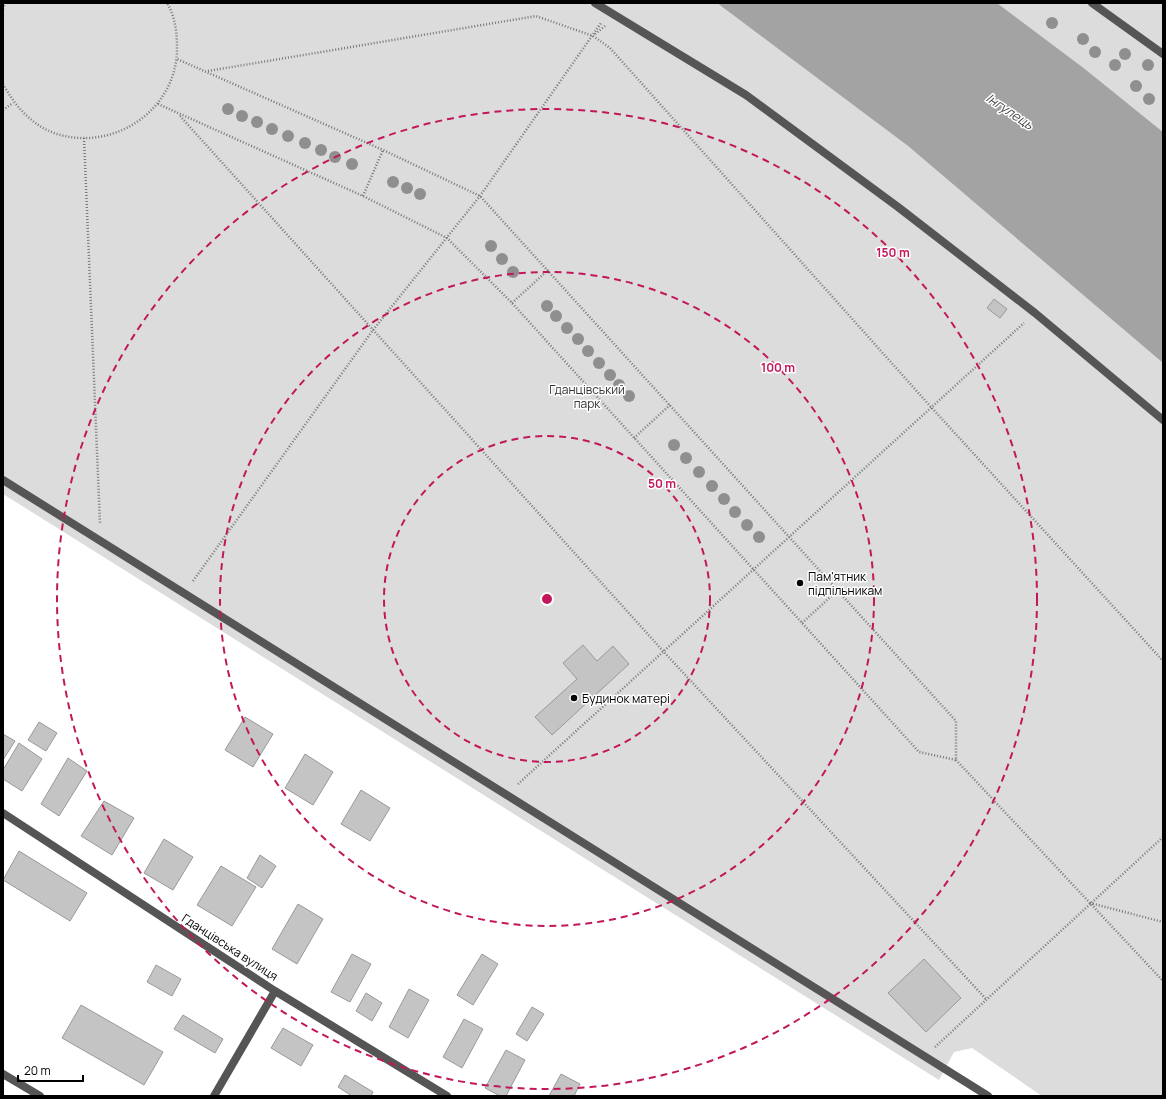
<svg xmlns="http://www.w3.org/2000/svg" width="1166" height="1099" font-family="Manrope,sans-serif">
  <rect width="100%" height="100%" fill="#fff"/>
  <path fill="#dcdcdc" d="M3,3h714l191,143 255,217v733h-121l-70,-48 -18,4 -15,28 -936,-586z
    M997,3h166v129l-78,-63z"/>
  <path fill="#a3a3a3" d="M717,3h280l88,66 78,63v231l-255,-217z"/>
  <path fill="#c4c4c4" stroke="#999" d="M994,299l13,10 -7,9 -13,-10z
    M583,645l14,16 16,-15 16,18 -77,71 -17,-18 42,-38 -14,-16z
    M245,717l28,17 -20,33 -28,-17z
    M39,722l18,11 -11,18 -18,-11z
    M3,734l12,7 -12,19z
    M19,743l23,16 -20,32 -19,-12v-9z
    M305,754l28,18 -20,33 -28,-17z
    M68,758l19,13 -28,45 -18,-12z
    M361,790l29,18 -20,33 -29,-17z
    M104,801l30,17 -22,37 -31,-19z
    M164,839l29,18 -20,33 -29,-17z
    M19,851l68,42 -17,28 -67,-41z
    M260,855l16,11 -14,22 -15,-10z
    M221,866l35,21 -24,39 -35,-21z
    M298,904l25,15 -26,45 -25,-15z
    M352,954l19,10 -21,38 -19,-10z
    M482,954l16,10 -25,41 -16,-10z
    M924,959l37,39 -35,34 -38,-39z
    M156,965l25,14 -9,17 -25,-14z
    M409,989l20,11 -21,38 -19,-11z
    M366,993l16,10 -10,18 -16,-10z
    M81,1005l82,47 -19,33 -82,-47z
    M532,1007l12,7 -17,27 -11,-7z
    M183,1015l40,24 -8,14 -41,-24z
    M464,1019l19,10 -21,39 -19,-11z
    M283,1028l30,17 -12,21 -30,-18z
    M506,1050l19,10 -19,36h-6l-15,-8z
    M561,1074l19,10 -6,12h-25z
    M345,1075l28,17 -2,4h-19l-14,-9z"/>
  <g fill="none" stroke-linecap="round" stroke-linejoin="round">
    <path stroke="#777" stroke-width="2.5" stroke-dasharray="1 2" stroke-linecap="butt" d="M3,9l2,-6
      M595,34l10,-8
      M208,71l328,-55 57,20 17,12 321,359 232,254
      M3,84c12,22 29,42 54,50 59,18 121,-26 120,-87 0,-15 -2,-31 -10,-44
      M158,104l205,92 84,42 65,65 407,449 37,8v-39l-476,-525 -97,-46 -206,-91
      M3,110l10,-7
      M180,116l483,535 323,348
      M84,138l16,386
      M363,196l20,-46
      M512,303l36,-33
      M634,438l36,-33
      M193,581l180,-251 107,-134 121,-173
      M802,623l36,-33
      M956,760l207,221
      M518,784l506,-461
      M1090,903l73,19
      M935,1047l228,-210"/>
    <path stroke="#555" stroke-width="8" d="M595,3l151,92 152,112 137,106 128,107
      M3,480l985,616"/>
    <path stroke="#555" stroke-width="8" d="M1092,3l71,51
      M3,813l272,178 172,105
      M3,1074l37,22
      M214,1096l61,-105"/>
  </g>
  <g fill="#8f8f8f">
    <circle cx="1052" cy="23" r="6"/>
    <circle cx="1083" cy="39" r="6"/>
    <circle cx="1095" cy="52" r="6"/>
    <circle cx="1125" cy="54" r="6"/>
    <circle cx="1115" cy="65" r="6"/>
    <circle cx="1148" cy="65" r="6"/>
    <circle cx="1136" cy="86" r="6"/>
    <circle cx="1149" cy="99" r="6"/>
    <circle cx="228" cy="109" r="6"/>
    <circle cx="242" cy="116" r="6"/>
    <circle cx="257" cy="122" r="6"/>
    <circle cx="272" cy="129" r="6"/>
    <circle cx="288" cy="136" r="6"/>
    <circle cx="305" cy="143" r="6"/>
    <circle cx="321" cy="150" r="6"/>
    <circle cx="335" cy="157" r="6"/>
    <circle cx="352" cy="164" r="6"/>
    <circle cx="393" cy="182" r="6"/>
    <circle cx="407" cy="188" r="6"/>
    <circle cx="420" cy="194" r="6"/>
    <circle cx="491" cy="246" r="6"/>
    <circle cx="502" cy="259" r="6"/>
    <circle cx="513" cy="272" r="6"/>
    <circle cx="547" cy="306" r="6"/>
    <circle cx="556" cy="316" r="6"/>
    <circle cx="567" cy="328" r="6"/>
    <circle cx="578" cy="339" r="6"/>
    <circle cx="588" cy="351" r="6"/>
    <circle cx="599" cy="363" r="6"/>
    <circle cx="610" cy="375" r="6"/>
    <circle cx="619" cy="385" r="6"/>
    <circle cx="629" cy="396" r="6"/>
    <circle cx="674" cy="445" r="6"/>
    <circle cx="686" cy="458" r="6"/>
    <circle cx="699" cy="472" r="6"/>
    <circle cx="712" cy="486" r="6"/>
    <circle cx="724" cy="499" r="6"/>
    <circle cx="735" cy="512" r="6"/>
    <circle cx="747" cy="525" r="6"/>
    <circle cx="759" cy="537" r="6"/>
  </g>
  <g fill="none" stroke="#c2185b" stroke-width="2" stroke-dasharray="7 5">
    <circle cx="547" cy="599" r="163"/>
    <circle cx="547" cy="599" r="327"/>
    <circle cx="547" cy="599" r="490"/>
  </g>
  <g fill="#000" stroke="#fff" stroke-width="1.5">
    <circle cx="800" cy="583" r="4"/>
    <circle cx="574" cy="698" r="4"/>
  </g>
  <g text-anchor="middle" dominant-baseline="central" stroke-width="3" stroke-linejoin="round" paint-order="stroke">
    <g font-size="12" fill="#333" stroke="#fff">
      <text x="587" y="389">Гданцівський<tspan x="587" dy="14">парк</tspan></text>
    </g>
    <g font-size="12" fill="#000" stroke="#fff" text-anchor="start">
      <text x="808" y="576">Пам'ятник<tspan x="808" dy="14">підпільникам</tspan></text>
      <text x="582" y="698">Будинок матері</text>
    </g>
    <g font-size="12" fill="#000" stroke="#fff">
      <text transform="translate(230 947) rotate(33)">Гданцівська вулиця</text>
    </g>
    <g font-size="13" font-style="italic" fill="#444" stroke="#fff">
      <text transform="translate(1010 111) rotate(34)">Інгулець</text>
    </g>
  </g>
  <circle cx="547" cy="599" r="6" fill="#c2185b" stroke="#fff" stroke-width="2"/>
  <g font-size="12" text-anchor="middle" font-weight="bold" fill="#c2185b" stroke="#fff" stroke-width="3" stroke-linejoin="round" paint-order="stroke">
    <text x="893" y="257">150 m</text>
    <text x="778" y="372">100 m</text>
    <text x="662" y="488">50 m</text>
  </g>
  <rect width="1166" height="1099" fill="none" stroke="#000000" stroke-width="8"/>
  <path d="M18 1075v6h65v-6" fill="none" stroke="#000000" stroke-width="2"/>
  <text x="24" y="1075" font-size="12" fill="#000000" stroke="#ffffff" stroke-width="3" paint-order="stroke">20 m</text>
</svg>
